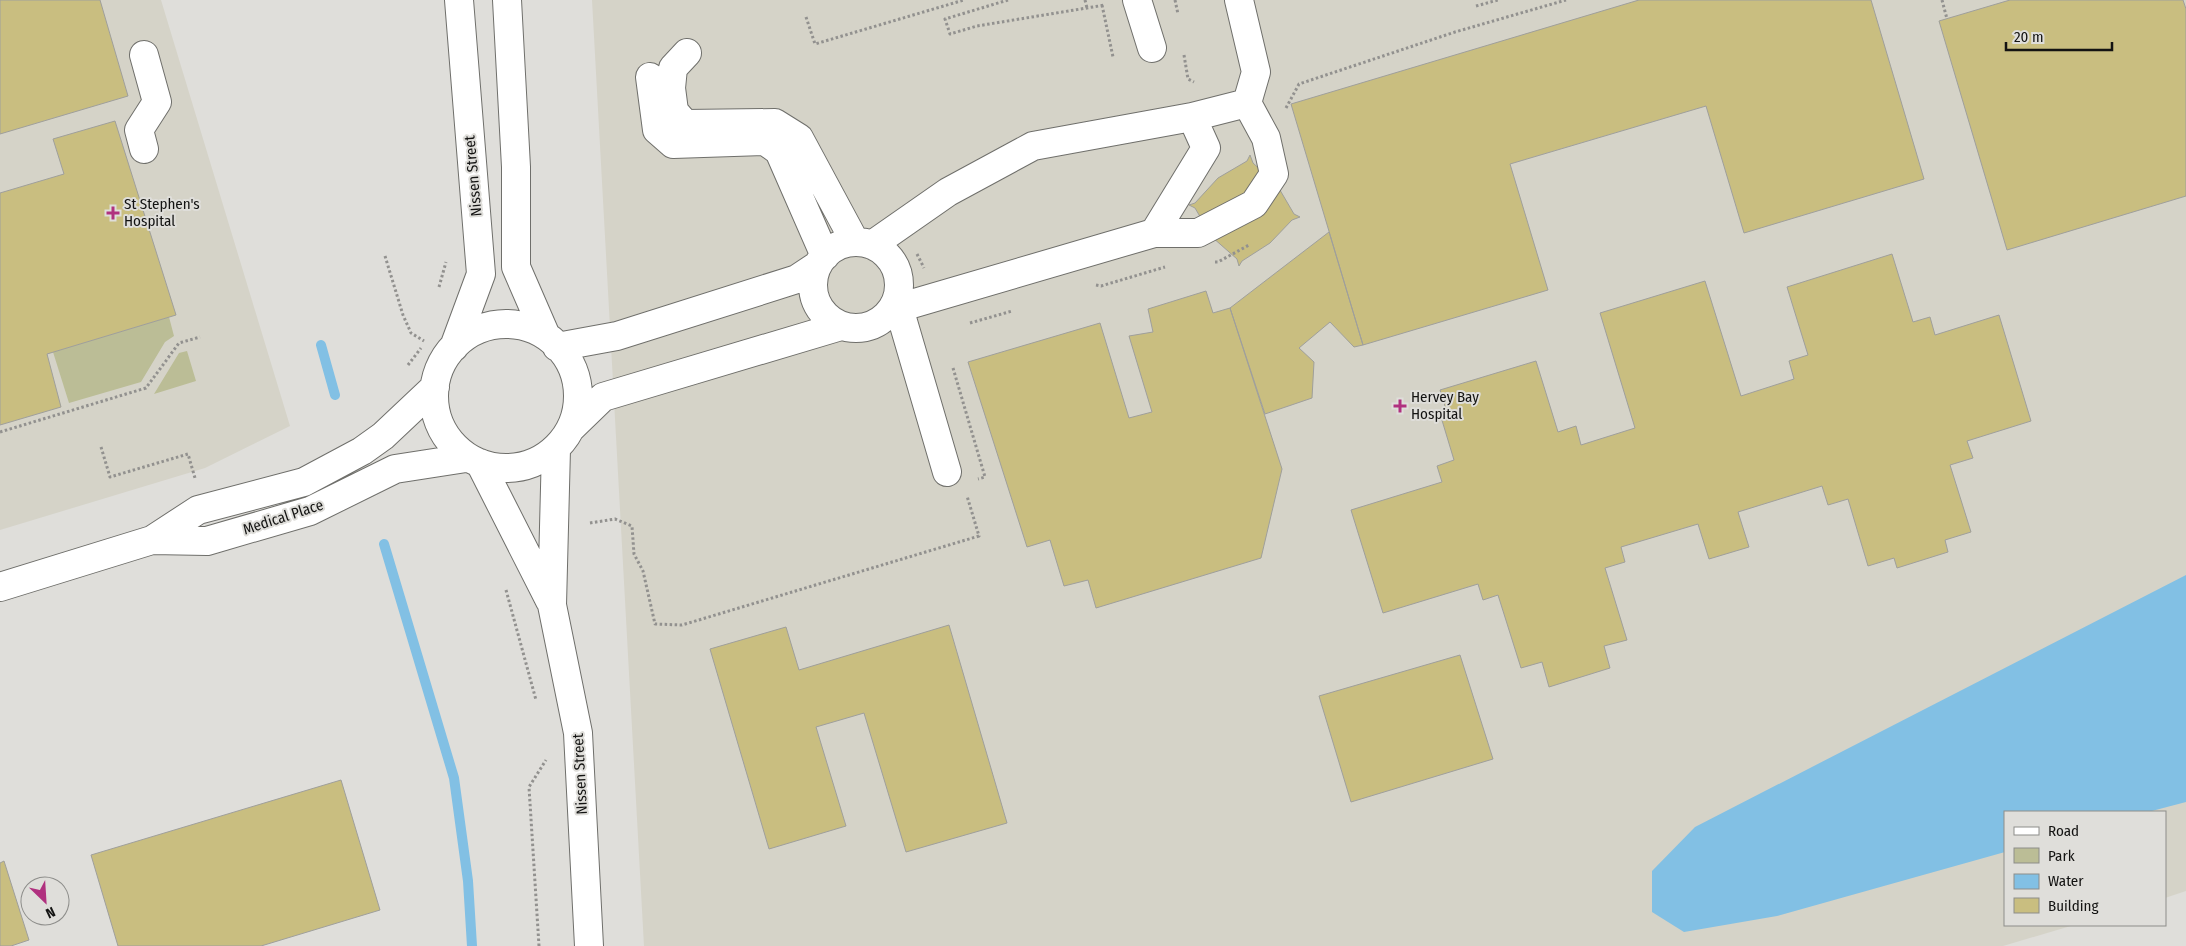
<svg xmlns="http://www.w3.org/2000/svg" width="2186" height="946" font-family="'Fira Sans Condensed',sans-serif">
  <rect width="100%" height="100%" fill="#dfdeda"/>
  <path fill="#d5d3c8" d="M0,0h161l129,426 -85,42 -205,62z
    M592,0h1594v891l-21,7v-86h-160v113h69l-71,21h-1359z"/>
  <path fill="#bbbd96" d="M169,317l5,19 -9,6 -24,40 -72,21 -16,-51z
    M187,351l9,30 -42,13 25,-41z"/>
  <path fill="#82c0e4" d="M2186,575v227l-38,10h-143v40l-228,64 -93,16 -32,-20v-41l43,-44z"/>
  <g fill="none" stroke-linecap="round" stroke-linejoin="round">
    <path stroke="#82c0e4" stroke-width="10" d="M321,345l14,50
      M384,544l70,234 14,103 4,65"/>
  </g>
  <path fill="#c9be80" stroke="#9f9f9b" d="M0,0h100l28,96 -128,38z
    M1639,0h232l53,179 -180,54 -38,-127 -196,58 38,126 -185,55 -72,-241z
    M2010,0h173l3,9v187l-179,54 -68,-229z
    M115,121l61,194 -129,39 14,53 -61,18v-232l64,-19 -11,-35z
    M1250,155l3,8 24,22 17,29 6,3 -8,3 -22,23 -28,18 -3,5 -2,-7 -25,-22 -17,-29 -6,-3 6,-2 23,-25 29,-17z
    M1329,232l34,113 -9,2 -24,-25 -31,26 15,14 -2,36 -47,16 -35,-106z
    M1892,254l21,68 17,-5 5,18 64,-20 32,106 -64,20 6,17 -23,7 21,67 -26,8 3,12 -51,16 -3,-10 -26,8 -20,-67 -20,6 -6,-19 -84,26 11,35 -40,12 -11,-35 -77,23 4,15 -20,6 22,72 -23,6 6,22 -61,19 -7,-25 -21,6 -23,-73 -15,5 -5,-16 -95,29 -32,-103 91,-28 -5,-16 17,-6 -13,-43 7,-1 -8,-26 96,-29 22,71 18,-6 5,19 54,-17 -35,-115 105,-32 36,115 53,-17 -5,-18 19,-6 -21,-68z
    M1206,291l7,22 17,-5 52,161 -21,89 -165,50 -8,-28 -24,6 -14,-46 -23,7 -59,-185 132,-39 29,95 23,-6 -23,-76 24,-4 -5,-23z
    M949,625l58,198 -101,29 -42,-139 -48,14 30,99 -77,23 -59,-200 76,-22 13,43z
    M1460,655l33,104 -142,43 -32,-106z
    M341,780l39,130 -119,36h-143l-27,-91z
    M4,861l25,79 -18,6h-11v-83z"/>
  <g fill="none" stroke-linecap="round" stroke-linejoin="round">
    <g stroke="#6f6f6b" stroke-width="30">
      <path id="minor" d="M507,0l9,167v100l30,69
        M1137,0l15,48
        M687,53l-14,15 -2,20 3,23 11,13 90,-1 24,15 56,104
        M650,77l7,53 16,14 92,-3 14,10 46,105
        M1192,117l55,-14
        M144,149l-5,-19 18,-28 -13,-47
        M813 285a43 43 0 1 1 86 0a43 43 0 1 1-86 0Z
        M872,245l76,-53 85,-46 159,-29 14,31 -52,85
        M899,308l48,164
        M891,310l263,-77h44l56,-29 20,-30 -8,-36 -19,-35 9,-31 -17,-72
        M434 396a72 72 0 1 1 144 0a72 72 0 1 1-144 0Z
        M454,347l27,-73 -22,-274
        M557,347l60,-11 180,-57 21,-14
        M571,428l32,-31 238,-71
        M556,449l-4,156 26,128 11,213
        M480,463l70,138
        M152,540l55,1 103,-30 85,-42 71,-11
        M0,587l152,-47 46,-30 106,-28 58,-31 21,-15 52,-49"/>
    </g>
    <path stroke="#92918f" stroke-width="3" stroke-dasharray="2.5 2.5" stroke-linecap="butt" d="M1008,0l-63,19 5,15 27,-8 128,-21
      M1085,0l2,8
      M1175,0l3,14
      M1942,0l5,19
      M1102,5l11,52
      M1476,6l22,-6
      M806,17l9,27 149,-44
      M1184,55l4,24 6,3
      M1286,108l13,-24 156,-52 111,-32
      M917,254l7,14
      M385,256l18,59 8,18 13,8
      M1215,262h3l31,-17
      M1096,285l5,1 64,-19
      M439,287l7,-25
      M970,323l42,-12
      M408,365l13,-17
      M953,368l32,109 -7,2
      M0,432l146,-44 33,-45 21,-6
      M101,447l9,30 78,-23 7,24
      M590,523l25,-4 17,7 2,28 9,17 12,53 27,1 297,-89 -12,-40
      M506,590l30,110
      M539,946l-10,-159 17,-27"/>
    <use href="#minor" stroke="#fff" stroke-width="28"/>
  </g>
  <g fill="#b0317f" stroke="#dfdeda" stroke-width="2">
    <path d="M110.5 205.5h5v5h5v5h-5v5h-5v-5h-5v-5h5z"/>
    <path d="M1397.5 398.5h5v5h5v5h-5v5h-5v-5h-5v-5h5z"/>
  </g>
  <g text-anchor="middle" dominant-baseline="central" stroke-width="4" stroke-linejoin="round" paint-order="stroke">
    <g font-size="15" fill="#131312" stroke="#dfdeda">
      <text transform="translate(473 176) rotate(-95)">Nissen Street</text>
      <text transform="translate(283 517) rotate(-18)">Medical Place</text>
      <text transform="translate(580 774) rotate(-93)">Nissen Street</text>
    </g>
    <g font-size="15" fill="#131312" stroke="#dfdeda" text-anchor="start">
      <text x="124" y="204">St Stephen's<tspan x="124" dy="17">Hospital</tspan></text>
      <text x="1411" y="397">Hervey Bay<tspan x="1411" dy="17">Hospital</tspan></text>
    </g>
  </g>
  <rect x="2004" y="811" width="162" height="115" fill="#dfdeda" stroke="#8d8d8a"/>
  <rect x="2014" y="827" width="25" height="8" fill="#ffffff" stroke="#8d8d8a"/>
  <text x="2048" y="836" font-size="15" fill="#131312">Road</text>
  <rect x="2014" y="848" width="25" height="15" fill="#bbbd96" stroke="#8d8d8a"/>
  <text x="2048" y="861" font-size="15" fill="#131312">Park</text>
  <rect x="2014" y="874" width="25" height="15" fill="#82c0e4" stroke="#8d8d8a"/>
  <text x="2048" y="886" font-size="15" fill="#131312">Water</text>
  <rect x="2014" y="898" width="25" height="15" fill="#c9be80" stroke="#8d8d8a"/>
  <text x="2048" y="911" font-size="15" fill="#131312">Building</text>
  <g transform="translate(45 901) rotate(155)"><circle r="24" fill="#dfdeda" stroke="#8d8d8a"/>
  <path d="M0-4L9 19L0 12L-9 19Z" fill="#b0317f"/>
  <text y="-8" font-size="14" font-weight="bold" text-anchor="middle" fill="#131312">N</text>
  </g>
  <path d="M2006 42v8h106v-8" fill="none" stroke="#131312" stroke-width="2.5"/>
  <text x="2014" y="42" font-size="15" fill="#131312" stroke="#dfdeda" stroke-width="4" paint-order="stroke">20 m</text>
</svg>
